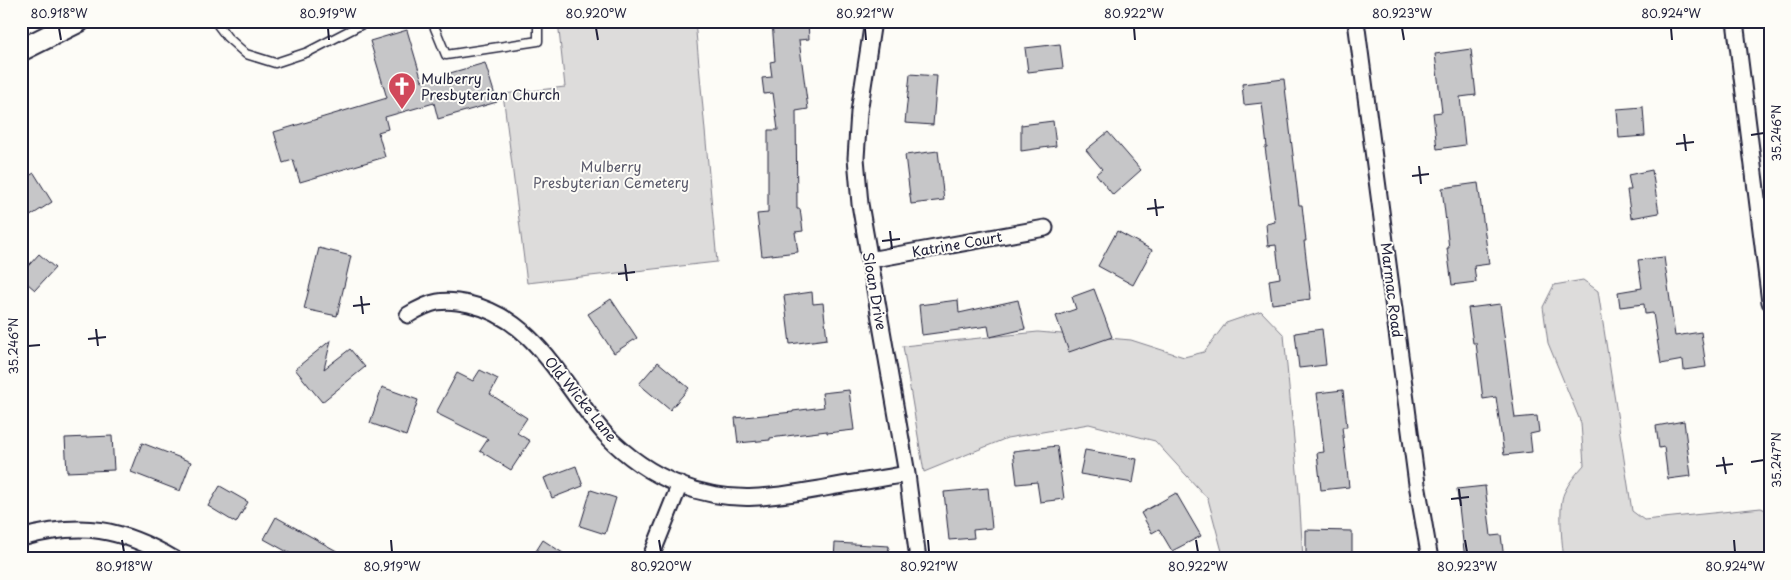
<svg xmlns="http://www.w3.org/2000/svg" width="1791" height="580" font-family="'Playpen Sans',sans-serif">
  <rect width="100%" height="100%" fill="#fdfcf7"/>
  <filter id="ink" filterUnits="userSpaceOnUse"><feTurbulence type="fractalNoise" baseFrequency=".02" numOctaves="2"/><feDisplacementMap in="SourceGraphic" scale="10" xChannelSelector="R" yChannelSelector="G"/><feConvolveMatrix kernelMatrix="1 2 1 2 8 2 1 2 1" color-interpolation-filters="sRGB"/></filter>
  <g filter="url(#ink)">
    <path fill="#dddcdb" stroke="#807f8b" d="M558,21h137l22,241 -190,21 -24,-189 62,-7z
      M1583,280l15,11 34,220 12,9 117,-12 9,4v47h-206c-2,-15 -6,-53 0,-66 5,-11 12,-19 20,-28l-3,-42 -33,-80 -5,-36 11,-22z
      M1261,311l23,24 15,157 4,67h-79l-16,-60 -53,-58 -66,-17 -82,14 -83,34 -21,-126 135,-14 93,8 53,17 20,-5 22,-29z"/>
    <path fill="#c6c6c8" stroke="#22223b" d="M772,21h36l1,18 -10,1 9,69 -12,2 1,98h3l3,22 -8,1 3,20 -36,4 -5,-42 11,-1v-83h10l-5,-37 -9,1 -2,-16 10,-1 -2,-15 5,-1z
      M407,30l15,51 63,-18 12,39 -59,17 -4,-16 -49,14 3,12 -10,3 7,25 -85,25 -7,-22 -10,3 -9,-31 113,-34 -17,-57z
      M1060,44l3,24 -35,4 -3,-24z
      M1471,49l5,46 -16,2 5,48 -28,4 -4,-36 9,-1 -7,-58z
      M910,74l27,2 -4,49 -28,-2z
      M1284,79l15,126h3l4,36h-2l7,58 -39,5 -3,-24 11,-2 -4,-33 -8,1 -2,-22 9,-2 -10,-75h2l-5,-44 -18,2 -2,-21z
      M1643,107l2,29 -26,2 -2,-29z
      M1053,121l3,25 -35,5v-26z
      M1108,132l33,38 -28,25 -17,-21 6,-5 -16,-19z
      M938,151l6,49 -33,4 -6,-49z
      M1652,170l7,43 -28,5 -4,-28h4l-3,-15z
      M34,173l18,29 -31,20v-41z
      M1478,183l11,81 -15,2 2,16 -24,3 -5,-37h2l-7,-60z
      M1117,231l35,19 -19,35 -35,-19z
      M319,248l32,8 -14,60 -33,-7z
      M39,254l16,14 -20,22 -14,-12v-4z
      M1664,257l11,79 26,-4 5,35 -22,3 -1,-10 -22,4 -8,-51 -8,1 -1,-10 -24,3 -2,-15 24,-4 -4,-28z
      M1094,289l18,48 -43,15 -13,-36 20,-7 -4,-12z
      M812,292l1,12 10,-1 4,36 -37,5 -6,-48z
      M611,299l26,39 -23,15 -26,-39z
      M958,300l1,13 59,-13 7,29 -35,8 -2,-11 -66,9 -3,-30z
      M1500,304l15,114 22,-2 2,16 -9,2 2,18 -28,3 -8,-58 -13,2 -7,-56h-3l-5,-35z
      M1322,329l4,36 -27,3 -4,-35z
      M331,340l-7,29 26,-20 15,18 -43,35 -27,-33z
      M658,362l31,26 -19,22 -31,-26z
      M480,370l18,9 -8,15 37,24 -10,15 13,8 -19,29 -31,-19 8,-12 -52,-26 21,-40 16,8z
      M382,387l36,13 -12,36 -36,-13z
      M849,390l5,40 -27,3v-2l-57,7v2l-32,3 -3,-25 58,-6v-1l31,-4 -2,-14z
      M1343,390l4,37h-5l7,60 -28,3 -4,-37 7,-1 -7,-59z
      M1684,421l7,55 -23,3 -4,-32 -5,1 -3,-22z
      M112,436l2,34 -47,2 -2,-34z
      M142,443l49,19 -11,29 -49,-19z
      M1057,446l7,53 -24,3 -3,-20 -20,2 -4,-33z
      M1085,450l52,9 -4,24 -53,-9z
      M576,466l7,20 -31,12 -8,-20z
      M220,486l28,16 -12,21 -28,-17z
      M1485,486l6,50 10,-1 3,24h-39l-8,-70z
      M988,488l4,40 -19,2 1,8 -25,2 -5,-48z
      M591,490l25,8 -11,36 -25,-8z
      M1176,493l25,43 -29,15 -13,-22 -7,4 -11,-20z
      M276,517l75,42h-51l-36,-20z
      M1306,530l46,1v28h-46z
      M543,540l29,19h-41z
      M835,543l54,3 -1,13h-54z"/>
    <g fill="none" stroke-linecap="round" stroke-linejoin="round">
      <g stroke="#22223b" stroke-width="11">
        <path id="lane" d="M215,21l12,16 19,17 29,9 33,-11 60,-31
          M432,21l14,34 92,-14v-20"/>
      </g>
      <g stroke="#22223b" stroke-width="19">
        <path id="street" d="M873,21l-14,91 -3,46 4,46 47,270 11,85
          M1356,21l61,463 13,75
          M1735,21l35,281
          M869,260l176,-32
          M408,315c23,-14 35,-17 61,-11 68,15 94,83 136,130 21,22 47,40 75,51 52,20 92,12 145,3 27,-5 55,-9 82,-14
          M21,538c60,-17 100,-10 153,21
          M650,559l30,-75"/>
      </g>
      <g stroke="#22223b" stroke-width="25">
        <path id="secondary" d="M21,50l58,-29"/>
      </g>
      <use href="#lane" stroke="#fdfcf7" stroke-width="8"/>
      <use href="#street" stroke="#fdfcf7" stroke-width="15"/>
      <use href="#secondary" stroke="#fdfcf7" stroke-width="21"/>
    </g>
  </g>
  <path fill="none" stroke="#22223b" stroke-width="2" d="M59,28l2,12M328,28l1,12M596,28l2,12M865,28l1,12M1134,28l1,12M1402,28l2,12M1671,28l1,12M1684,134l2,17M1751,135l13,-2M1676,144l18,-2M1419,166l2,18M1412,176l17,-2M1155,199l2,17M1147,209l17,-2M890,231l2,18M882,241l18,-2M625,264l2,17M618,274l17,-2M361,296l2,18M353,306l17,-2M96,329l2,17M88,339l18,-2M28,346l12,-1M1723,457l3,17M1751,462l13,-2M1716,466l17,-2M1459,489l2,17M1451,499l18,-2M122,540l2,12M391,540l1,12M659,540l2,12M928,540l1,12M1196,540l2,12M1465,540l2,12M1734,540l1,12"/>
  <defs>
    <g id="church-pin" transform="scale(1.4375)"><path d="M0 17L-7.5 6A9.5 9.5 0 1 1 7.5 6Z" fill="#d1495b" stroke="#fdfcf7"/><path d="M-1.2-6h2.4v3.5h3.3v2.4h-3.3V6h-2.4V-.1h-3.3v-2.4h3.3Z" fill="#fff"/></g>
  </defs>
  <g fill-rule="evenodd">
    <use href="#church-pin" x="402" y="86"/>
  </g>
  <g text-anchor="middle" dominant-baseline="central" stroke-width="4" stroke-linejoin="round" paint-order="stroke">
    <g font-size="14" fill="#22223b" stroke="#fdfcf7" text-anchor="start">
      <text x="421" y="78">Mulberry<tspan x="421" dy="16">Presbyterian Church</tspan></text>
    </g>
    <g font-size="14" fill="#5a5a6b" stroke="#fdfcf7">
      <text x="611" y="166">Mulberry<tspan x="611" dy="16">Presbyterian Cemetery</tspan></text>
    </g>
    <g font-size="14" fill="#22223b" stroke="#fdfcf7">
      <text transform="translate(957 244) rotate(-10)">Katrine Court</text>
      <text transform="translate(1392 290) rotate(83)">Marmac Road</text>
      <text transform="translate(875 291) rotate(80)">Sloan Drive</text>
      <text transform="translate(581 399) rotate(51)">Old Wicke Lane</text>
    </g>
  </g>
  <rect width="1791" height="580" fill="none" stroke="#fdfcf7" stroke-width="55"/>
  <rect x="28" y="28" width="1736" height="524" fill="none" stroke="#22223b" stroke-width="2"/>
  <g font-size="12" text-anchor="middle" fill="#22223b">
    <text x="59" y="18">80.918°W</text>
    <text x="328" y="18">80.919°W</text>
    <text x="596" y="18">80.920°W</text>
    <text x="865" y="18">80.921°W</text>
    <text x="1134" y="18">80.922°W</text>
    <text x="1402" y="18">80.923°W</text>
    <text x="1671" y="18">80.924°W</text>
    <text transform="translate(1777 133) rotate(-90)" y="4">35.246°N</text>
    <text transform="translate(14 346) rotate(-90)" y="4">35.246°N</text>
    <text transform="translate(1777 460) rotate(-90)" y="4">35.247°N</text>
    <text x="124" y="571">80.918°W</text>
    <text x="392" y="571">80.919°W</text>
    <text x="661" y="571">80.920°W</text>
    <text x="929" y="571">80.921°W</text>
    <text x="1198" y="571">80.922°W</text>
    <text x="1467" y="571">80.923°W</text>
    <text x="1735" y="571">80.924°W</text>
  </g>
</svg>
